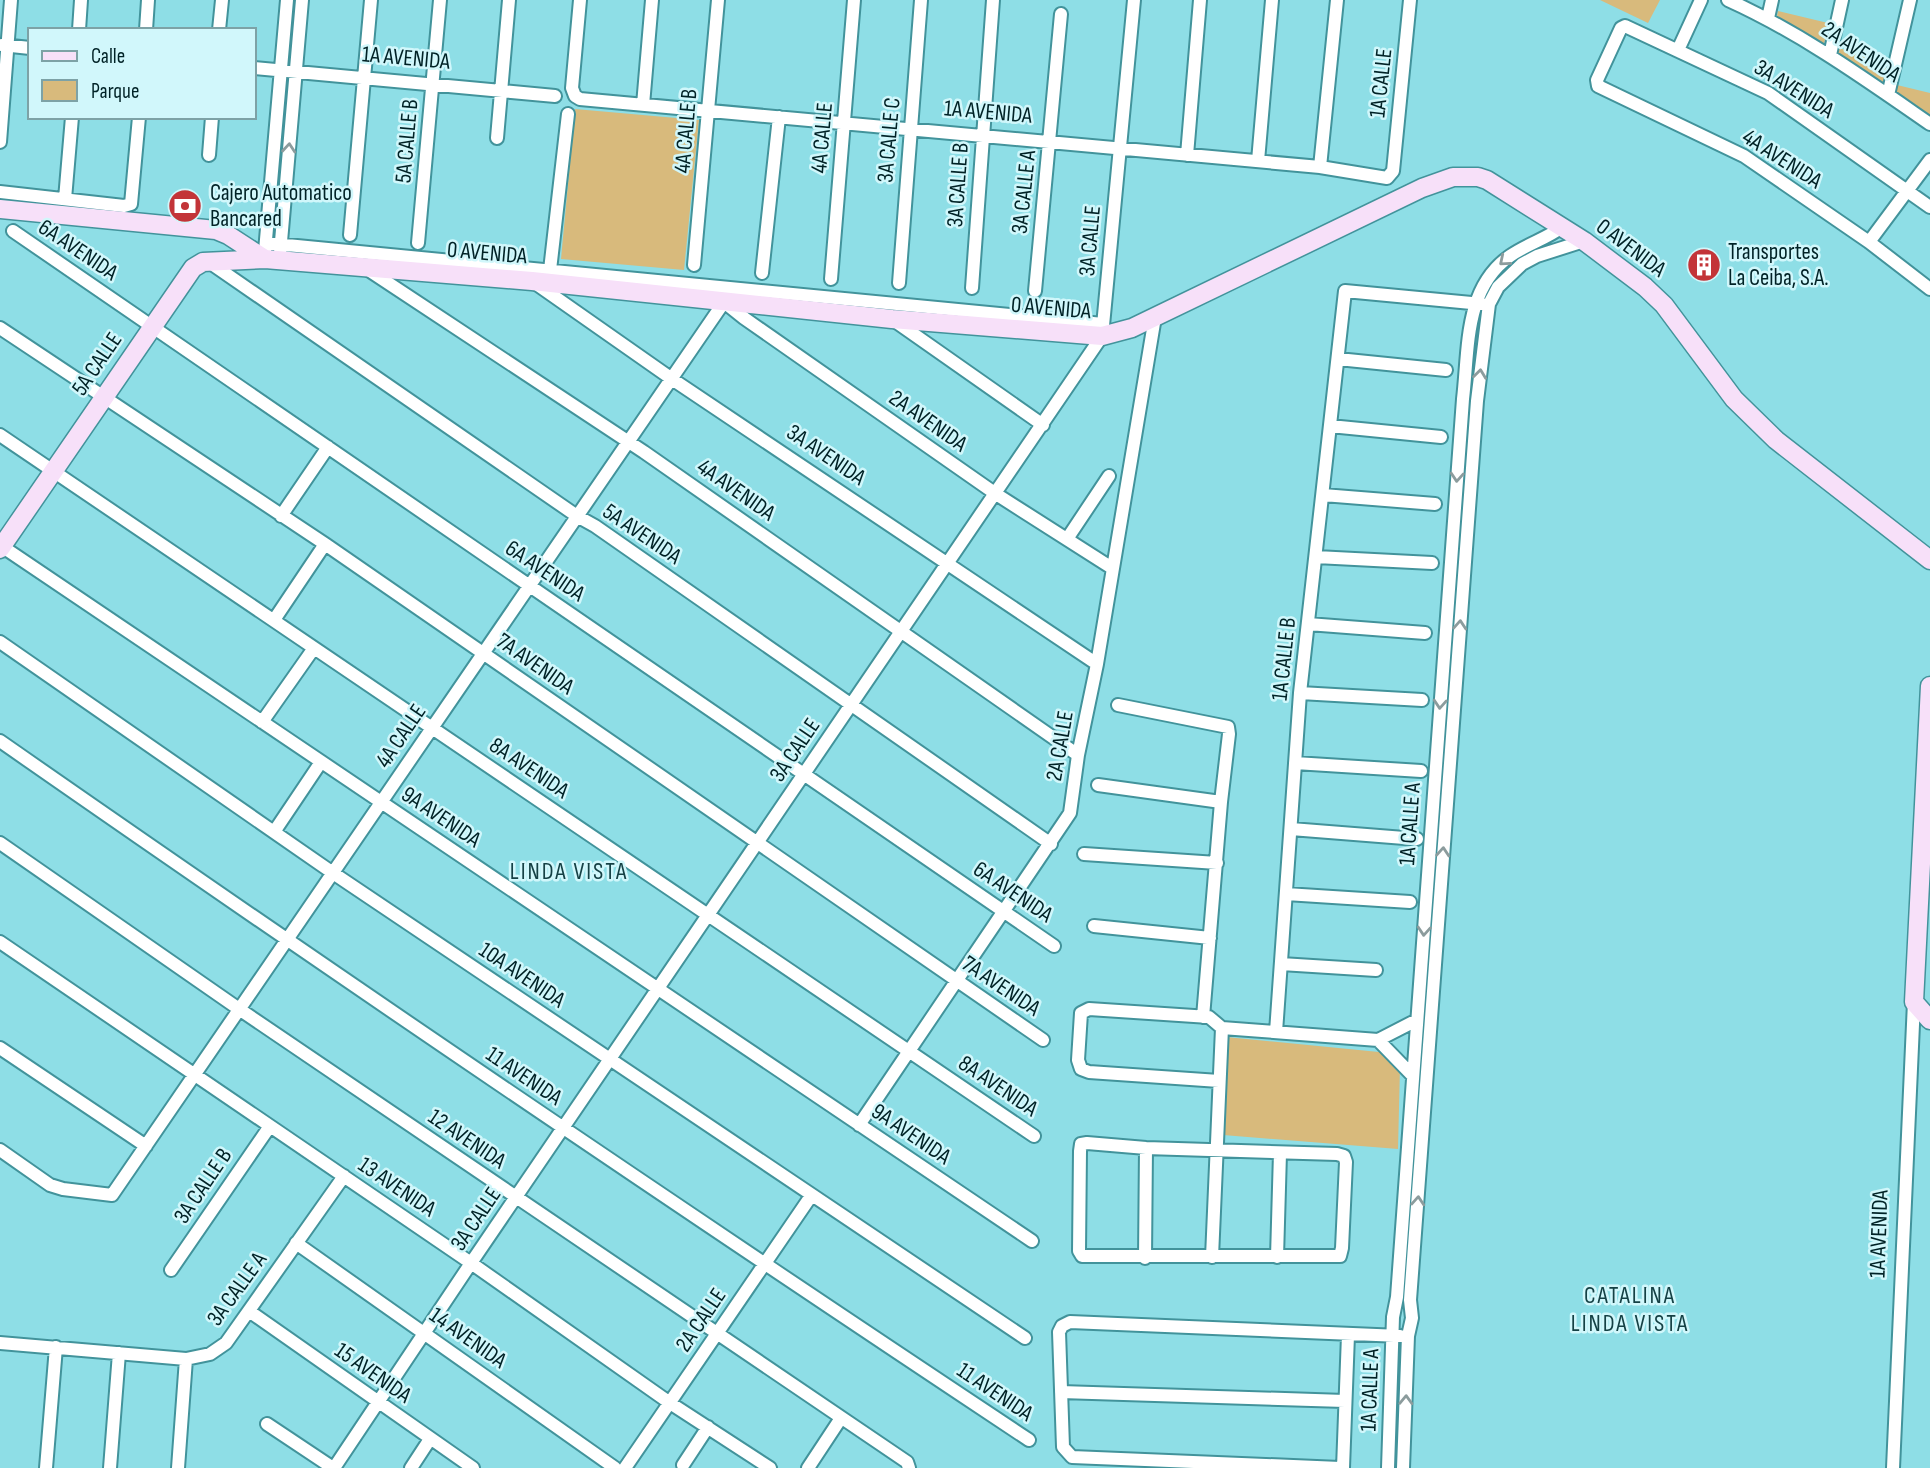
<svg xmlns="http://www.w3.org/2000/svg" width="1930" height="1468" font-family="'Sofia Sans Condensed',sans-serif">
  <rect width="100%" height="100%" fill="#8edee6"/>
  <path fill="#d8ba7c" d="M1600,0h60l-12,23z
    M1778,11l50,12 -4,22 -47,-29z
    M1838,48l50,12 -5,25 -46,-31z
    M1897,85l33,8v24l-34,-24z
    M575,109l124,11 -15,150 -123,-11z
    M1226,1037l163,16 11,14 -2,82 -175,-14z"/>
  <g fill="none" stroke-linecap="round" stroke-linejoin="round">
    <g stroke="#42939b" stroke-width="16">
      <path id="street" d="M580,0l-8,88 3,8 5,3 740,68 67,11 6,-7 17,-171
        M1728,0c73,33 137,79 202,124
        M1768,18l4,-18
        M79,30l2,-30
        M146,30l2,-30
        M219,30l3,-30
        M2,45l28,3
        M1678,50l23,-50
        M1830,55l12,-55
        M254,68l301,28
        M1888,95l22,-95
        M643,105l9,-105
        M497,138l12,-138
        M0,142l11,-142
        M209,155l3,-38
        M1187,155l13,-155
        M1258,161l14,-161
        M1320,167l17,-167
        M0,192l124,14 7,-2 8,-87
        M65,199l7,-82
        M1930,207l-162,-114 -143,-67 -4,2 -24,52 1,6 146,70 125,86 61,47
        M13,231l1041,715
        M350,235l21,-235
        M1869,242l61,-82
        M266,243l837,81
        M418,243l22,-243
        M265,251l22,-251
        M280,253l22,-253
        M209,262l368,254 18,10 456,318
        M694,265l24,-265
        M367,269l277,183 434,303
        M550,270l18,-156
        M762,273l17,-156
        M831,279l23,-279
        M535,283l137,96 425,285
        M899,283l22,-283
        M972,288l21,-288
        M1035,291l26,-277
        M892,319l151,106
        M0,328l325,216 718,496
        M1338,359l108,11
        M1330,426l111,11
        M0,435l1034,701
        M1323,495l112,9
        M281,516l47,-69
        M1067,539l42,-63
        M0,545l1032,696
        M1316,557l116,6
        M274,620l51,-76
        M1308,624l117,9
        M0,642l333,231 692,465
        M1300,693l122,7
        M1118,705l110,22 1,7 -8,68 -18,215
        M262,722l52,-74
        M0,741c340,237 684,470 1029,699
        M1295,763l126,8
        M1098,785l123,17
        M1291,829l126,10
        M274,832l47,-70
        M0,843l239,166 668,453 2,6
        M1084,854l133,9
        M1286,894l124,8
        M1094,926l116,12
        M0,942l471,321 199,140 100,65
        M1281,964l95,6
        M1276,1032l24,-339 45,-402 137,13
        M1378,1040l35,36
        M0,1048l146,98
        M1219,1081l-130,-9 -8,-3 -3,-9 3,-47 8,-4 120,8 13,11 156,12 39,-20
        M859,1125l211,-312 8,-58 19,-91 58,-347
        M1087,1143l59,5 191,6 7,2 2,6 -4,86 -2,8h-258l-3,-5 1,-100 1,-7z
        M0,1150l50,35 13,4 49,6 612,-893 20,16 252,176 116,74
        M296,1243l319,225
        M1212,1257l10,-229
        M1277,1257l3,-104
        M1145,1258l1,-110
        M171,1270l99,-144
        M249,1311l224,157
        M0,1343l186,16 24,-5 16,-11 118,-167
        M1061,1392l284,9
        M267,1424l66,44
        M683,1465l25,-38
        M46,1468l10,-121
        M110,1468l9,-115
        M178,1468l8,-109
        M334,1468l137,-205 631,-927 32,-336
        M411,1468l19,-29
        M625,1468l186,-272
        M808,1468l33,-50
        M1340,1468l-268,-11 -9,-10 -4,-115 3,-6 8,-4 330,14
        M1343,1468l5,-133
        M1388,1468l5,-151 4,-20 66,-898c6,-51 1,-111 47,-143 17,-12 36,-17 52,-29
        M1403,1468l5,-132 4,-18 -2,-18 67,-899 12,-97 9,-17 24,-23 15,-8 47,-15
        M1893,1468l21,-466"/>
    </g>
    <g stroke="#42939b" stroke-width="21">
      <path id="secondary" d="M0,209l216,21 12,5 37,24 267,22 360,38 210,17 30,-8 290,-140 31,-11h25l9,3 97,61 61,46 19,18 70,94 42,41 154,120
        M0,549l193,-281 10,-6 62,-3
        M1930,686l-16,316 16,18"/>
    </g>
    <use href="#street" stroke="#fff" stroke-width="12"/>
    <use href="#secondary" stroke="#f7e0f9" stroke-width="18"/>
  </g>
  <defs><path id="oneway-chevron" d="M-2-3.5L2.5 0L-2 3.5" fill="none" stroke-width="1.6" stroke-linecap="round" stroke-linejoin="round" transform="scale(1.75)"/></defs>
  <g stroke="#8c9c9d">
    <use href="#oneway-chevron" transform="translate(289 148) rotate(-85)"/>
    <use href="#oneway-chevron" transform="translate(1504 261) rotate(140)"/>
    <use href="#oneway-chevron" transform="translate(1480 374) rotate(-83)"/>
    <use href="#oneway-chevron" transform="translate(1457 477) rotate(94)"/>
    <use href="#oneway-chevron" transform="translate(1460 625) rotate(-86)"/>
    <use href="#oneway-chevron" transform="translate(1440 704) rotate(94)"/>
    <use href="#oneway-chevron" transform="translate(1443 852) rotate(-86)"/>
    <use href="#oneway-chevron" transform="translate(1424 931) rotate(94)"/>
    <use href="#oneway-chevron" transform="translate(1418 1201) rotate(-86)"/>
    <use href="#oneway-chevron" transform="translate(1406 1400) rotate(-88)"/>
  </g>
  <defs>
    <g id="bank-disc" transform="scale(1.75)"><circle r="9.5" fill="#c33438" stroke="#d1f7fb"/><path d="M-6-4H6V4H-6ZM0-2.3a2.3 2.3 0 1 0 0 4.6a2.3 2.3 0 1 0 0-4.6Z" fill="#fff"/></g>
    <g id="building-disc" transform="scale(1.75)"><circle r="9.5" fill="#c33438" stroke="#d1f7fb"/><path d="M-4-6H4V6H1V3H-1V6H-4ZM-2.5-4.3h1.7v1.8h-1.7ZM.8-4.3h1.7v1.8H.8ZM-2.5-1h1.7V.8h-1.7ZM.8-1h1.7V.8H.8Z" fill="#fff"/></g>
  </defs>
  <g fill-rule="evenodd">
    <use href="#bank-disc" x="185" y="206"/>
    <use href="#building-disc" x="1704" y="265"/>
  </g>
  <g text-anchor="middle" dominant-baseline="central" stroke-width="5" stroke-linejoin="round" paint-order="stroke">
    <g font-size="23" fill="#002226" stroke="#d1f7fb">
      <text transform="translate(1861 52) rotate(34)">2A AVENIDA</text>
      <text transform="translate(406 58) rotate(5)">1A AVENIDA</text>
      <text transform="translate(1381 83) rotate(-84)">1A CALLE</text>
      <text transform="translate(1794 89) rotate(32)">3A AVENIDA</text>
      <text transform="translate(988 112) rotate(5)">1A AVENIDA</text>
      <text transform="translate(686 131) rotate(-85)">4A CALLE B</text>
      <text transform="translate(822 138) rotate(-85)">4A CALLE</text>
      <text transform="translate(889 140) rotate(-85)">3A CALLE C</text>
      <text transform="translate(407 141) rotate(-85)">5A CALLE B</text>
      <text transform="translate(1782 159) rotate(33)">4A AVENIDA</text>
      <text transform="translate(958 185) rotate(-86)">3A CALLE B</text>
      <text transform="translate(1024 192) rotate(-84)">3A CALLE A</text>
      <text transform="translate(1090 241) rotate(-85)">3A CALLE</text>
      <text transform="translate(1631 248) rotate(37)">0 AVENIDA</text>
      <text transform="translate(78 250) rotate(34)">6A AVENIDA</text>
      <text transform="translate(487 253) rotate(5)">0 AVENIDA</text>
      <text transform="translate(1051 308) rotate(5)">0 AVENIDA</text>
      <text transform="translate(97 364) rotate(-56)">5A CALLE</text>
      <text transform="translate(928 421) rotate(35)">2A AVENIDA</text>
      <text transform="translate(826 455) rotate(34)">3A AVENIDA</text>
      <text transform="translate(736 490) rotate(35)">4A AVENIDA</text>
      <text transform="translate(642 534) rotate(34)">5A AVENIDA</text>
      <text transform="translate(545 571) rotate(34)">6A AVENIDA</text>
      <text transform="translate(1284 659) rotate(-84)">1A CALLE B</text>
      <text transform="translate(535 664) rotate(35)">7A AVENIDA</text>
      <text transform="translate(401 736) rotate(-56)">4A CALLE</text>
      <text transform="translate(1060 746) rotate(-80)">2A CALLE</text>
      <text transform="translate(795 750) rotate(-56)">3A CALLE</text>
      <text transform="translate(529 768) rotate(34)">8A AVENIDA</text>
      <text transform="translate(441 817) rotate(34)">9A AVENIDA</text>
      <text transform="translate(1410 824) rotate(-86)">1A CALLE A</text>
      <text transform="translate(1013 892) rotate(34)">6A AVENIDA</text>
      <text transform="translate(522 975) rotate(34)">10A AVENIDA</text>
      <text transform="translate(1001 986) rotate(34)">7A AVENIDA</text>
      <text transform="translate(524 1076) rotate(34)">11 AVENIDA</text>
      <text transform="translate(998 1086) rotate(34)">8A AVENIDA</text>
      <text transform="translate(911 1134) rotate(34)">9A AVENIDA</text>
      <text transform="translate(467 1139) rotate(34)">12 AVENIDA</text>
      <text transform="translate(203 1186) rotate(-56)">3A CALLE B</text>
      <text transform="translate(397 1187) rotate(34)">13 AVENIDA</text>
      <text transform="translate(476 1219) rotate(-56)">3A CALLE</text>
      <text transform="translate(1879 1234) rotate(-88)">1A AVENIDA</text>
      <text transform="translate(237 1289) rotate(-54)">3A CALLE A</text>
      <text transform="translate(701 1320) rotate(-56)">2A CALLE</text>
      <text transform="translate(468 1338) rotate(35)">14 AVENIDA</text>
      <text transform="translate(373 1373) rotate(35)">15 AVENIDA</text>
      <text transform="translate(1370 1390) rotate(-88)">1A CALLE A</text>
      <text transform="translate(995 1392) rotate(34)">11 AVENIDA</text>
    </g>
    <g font-size="23" fill="#002226" stroke="#d1f7fb" text-anchor="start">
      <text x="210" y="193">Cajero Automatico<tspan x="210" dy="26">Bancared</tspan></text>
      <text x="1728" y="252">Transportes<tspan x="1728" dy="26">La Ceiba, S.A.</tspan></text>
    </g>
    <g font-size="24" letter-spacing="2" fill="#154145" stroke="#d1f7fb">
      <text x="569" y="871">LINDA VISTA</text>
      <text x="1630" y="1295">CATALINA<tspan x="1630" dy="28">LINDA VISTA</tspan></text>
    </g>
  </g>
  <rect x="28" y="28" width="228" height="91" fill="#d1f7fb" stroke="#7da2a6" stroke-width="2"/>
  <rect x="42" y="51" width="35" height="10" fill="#f7e0f9" stroke="#7da2a6" stroke-width="2"/>
  <text x="91" y="63" font-size="21" fill="#002226">Calle</text>
  <rect x="42" y="80" width="35" height="21" fill="#d8ba7c" stroke="#7da2a6" stroke-width="2"/>
  <text x="91" y="98" font-size="21" fill="#002226">Parque</text>
</svg>
